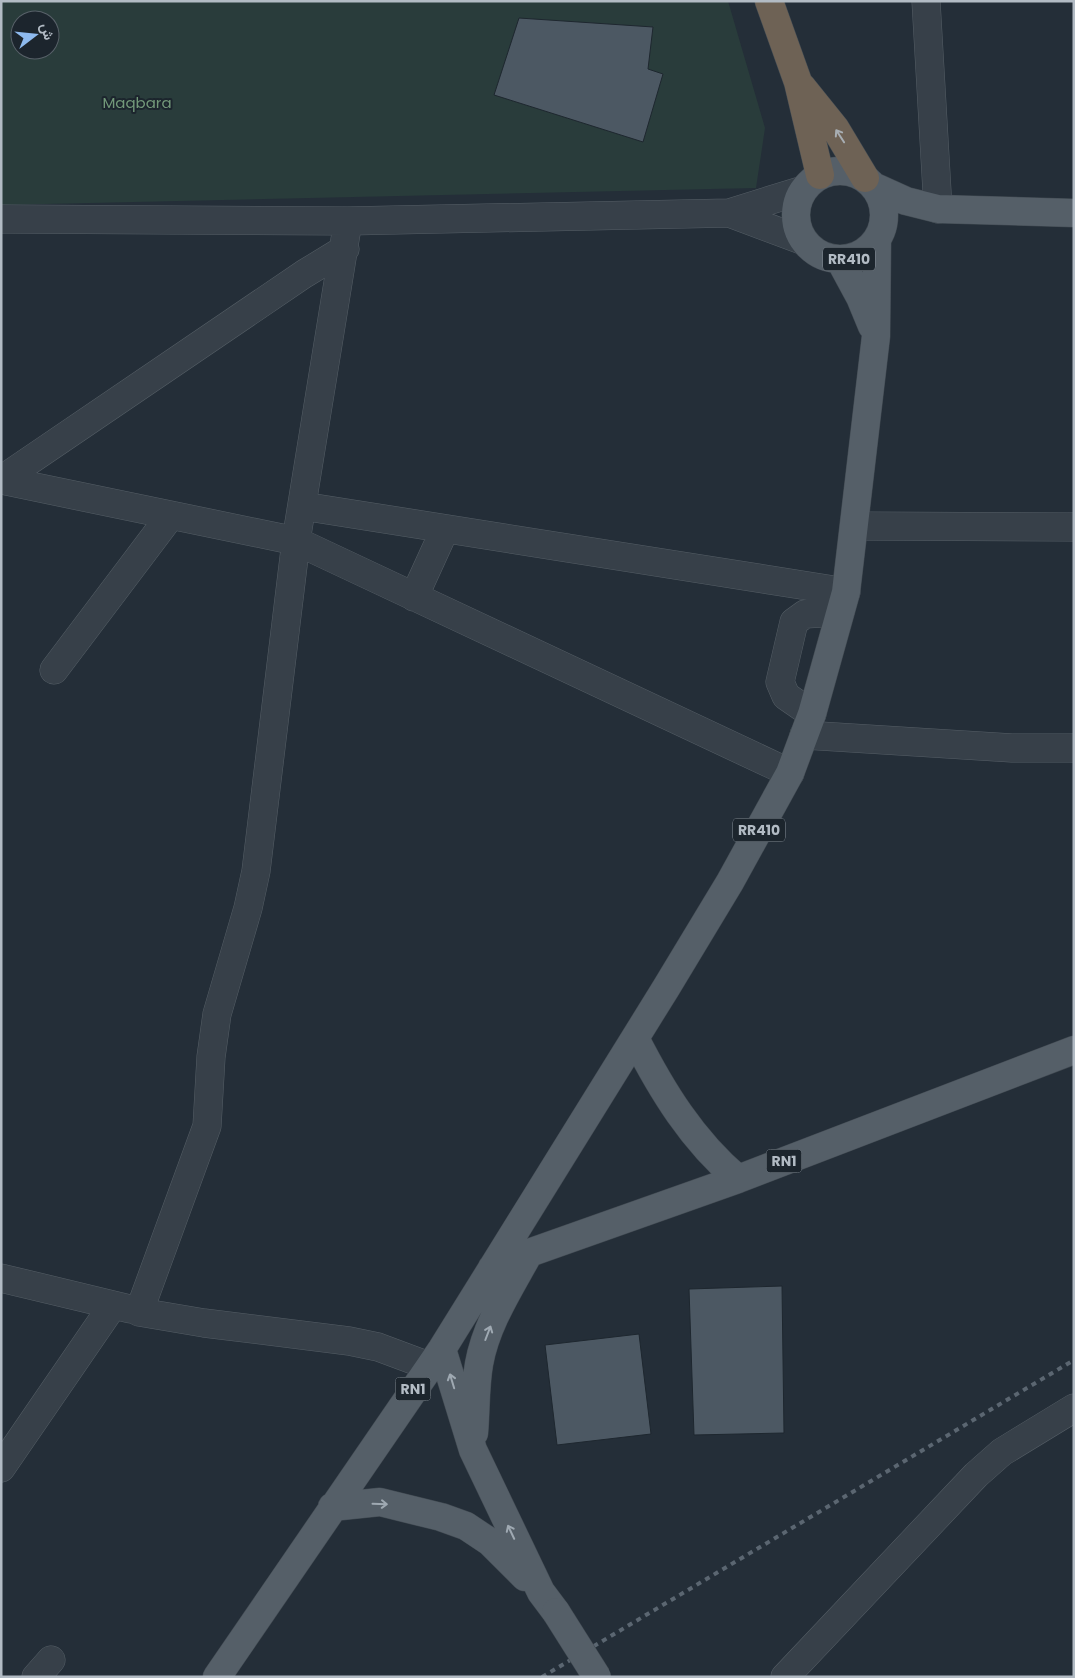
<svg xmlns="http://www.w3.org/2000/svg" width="1075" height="1678" font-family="Poppins,Vazirmatn,sans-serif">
  <rect width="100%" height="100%" fill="#242e38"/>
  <path fill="#293c3b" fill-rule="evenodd" d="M1,1h727l37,127 -9,60 -755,17zM20,20h30v30h-30z"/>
  <path fill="#4c5863" stroke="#1e272f" d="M519,18l134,9 -5,42 15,5 -20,68 -149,-47z
    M782,1286l2,147 -90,2 -5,-146z
    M639,1334l12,100 -94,11 -12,-100z"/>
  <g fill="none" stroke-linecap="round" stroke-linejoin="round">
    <g stroke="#555e66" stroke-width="29">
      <path id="minor" d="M926,1l12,208
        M729,213l75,28
        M1,219l347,2 381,-8 74,-23
        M348,221l-52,320 -40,330 -8,37 -31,106 -6,43 -4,69 -68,186 65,11 145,18 29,6 51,19
        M1,480l295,61 494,232
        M1,480l303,-206 41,-25
        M302,506l544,86
        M855,526l219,1
        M414,597l31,-68
        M54,670l117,-155
        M812,714l-26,-18 -6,-14 14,-60 11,-8 35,-2
        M804,735l208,13h62
        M1,1278l129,31
        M1,1468l112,-163
        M36,1677l15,-17
        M785,1677l191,-202 26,-23 72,-44"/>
    </g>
    <g stroke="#404951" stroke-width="29">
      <path id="major" d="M796 215a44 44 0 1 1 88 0a44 44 0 1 1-88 0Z
        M875,187l31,14 32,8 136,4
        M840,260l20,37 12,29
        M635,1038c27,53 57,102 103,141
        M492,1268l37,-15 209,-74 336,-129
        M442,1349l31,101 68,142 15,20
        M474,1433c2,-22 1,-46 5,-69 7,-40 31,-76 50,-111
        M332,1507l48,-5 61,15 25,9 24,16 35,35
        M217,1677l225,-328 224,-361 64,-106 60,-109 22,-59 34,-122 30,-256 1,-96"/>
    </g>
    <g stroke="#424b53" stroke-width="29">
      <path id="highway" d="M769,1l29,81 22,93
        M802,87l33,41 30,50"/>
    </g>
    <use href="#minor" stroke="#374049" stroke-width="28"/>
    <use href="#major" stroke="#555f68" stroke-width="28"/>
    <use href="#highway" stroke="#6e6255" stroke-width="28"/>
    <path stroke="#5b6671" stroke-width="4" stroke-dasharray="5 5" stroke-linecap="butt" d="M542,1677l532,-317"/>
    <g stroke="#404951" stroke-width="29" stroke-linecap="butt">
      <path id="major-bridge" d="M556,1612l41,65"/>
    </g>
    <use href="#major-bridge" stroke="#555f68" stroke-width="28"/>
  </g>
  <defs><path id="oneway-shaft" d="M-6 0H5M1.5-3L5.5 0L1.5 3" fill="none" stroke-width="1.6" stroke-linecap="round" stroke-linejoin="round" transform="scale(1.25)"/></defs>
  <use stroke="#a8aeb3" href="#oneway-shaft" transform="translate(840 136) rotate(-123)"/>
  <g stroke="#9fa9b2">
    <use href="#oneway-shaft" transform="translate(488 1333) rotate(-69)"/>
    <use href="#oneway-shaft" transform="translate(452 1381) rotate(-107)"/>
    <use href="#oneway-shaft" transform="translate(380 1504) rotate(2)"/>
    <use href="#oneway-shaft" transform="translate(511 1532) rotate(-115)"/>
  </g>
  <g text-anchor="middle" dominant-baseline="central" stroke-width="4" stroke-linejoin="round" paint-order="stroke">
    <g fill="#1c252d" stroke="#858e97" stroke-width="1">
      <rect x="823" y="247.5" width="52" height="23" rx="4"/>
      <rect x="733" y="818.5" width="52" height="23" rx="4"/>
      <rect x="766.5" y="1149.5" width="35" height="23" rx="4"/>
      <rect x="395.5" y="1377.5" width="35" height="23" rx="4"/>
    </g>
    <g font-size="14" font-weight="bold" fill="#b2bbc4">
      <text x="849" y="259">RR410</text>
      <text x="759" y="830">RR410</text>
      <text x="784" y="1161">RN1</text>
      <text x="413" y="1389">RN1</text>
    </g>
    <g font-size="15" fill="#729879" stroke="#1c252d">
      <text x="137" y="102">Maqbara</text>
    </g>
  </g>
  <rect width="1075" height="1678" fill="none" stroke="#b2bbc4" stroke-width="5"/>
  <g transform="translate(35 35) rotate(74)"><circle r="24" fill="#1c252d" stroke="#586169"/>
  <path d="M0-4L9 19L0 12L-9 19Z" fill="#8ebaee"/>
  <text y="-8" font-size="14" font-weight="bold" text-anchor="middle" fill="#b2bbc4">ش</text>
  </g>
</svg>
